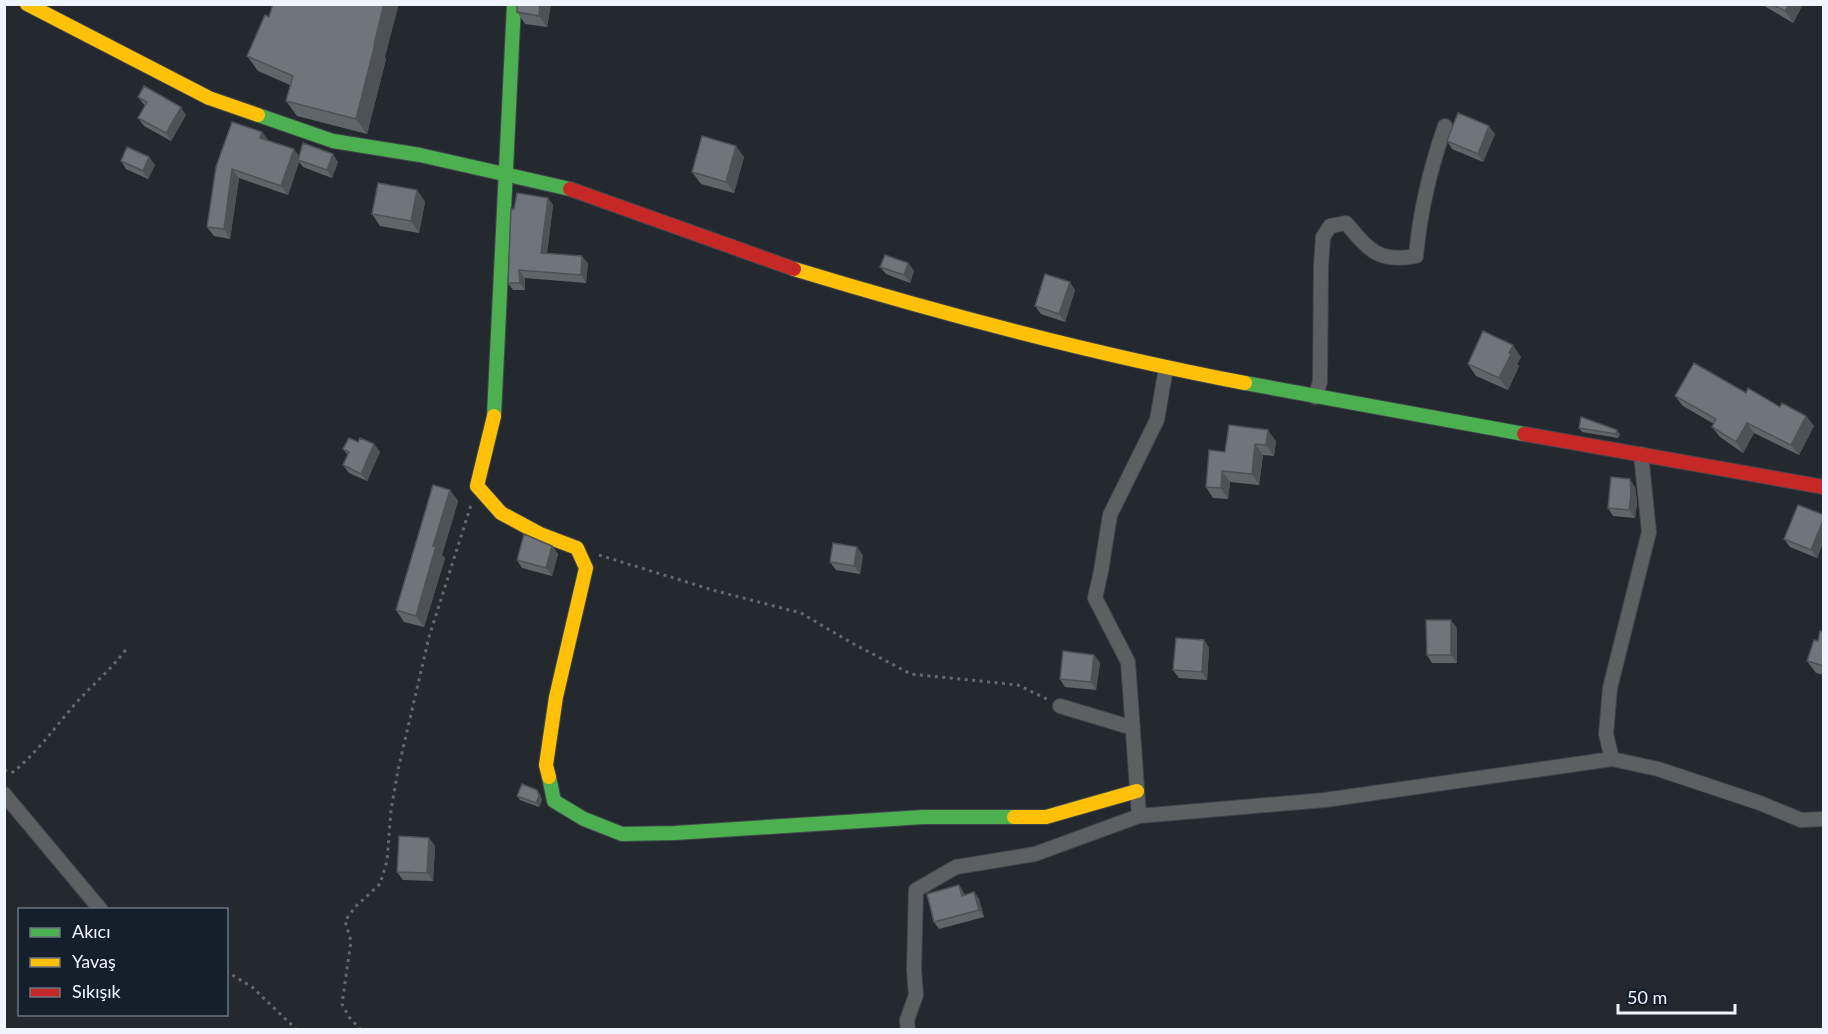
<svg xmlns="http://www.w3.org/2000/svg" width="1828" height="1034" font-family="Lato,sans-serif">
  <rect width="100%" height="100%" fill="#242930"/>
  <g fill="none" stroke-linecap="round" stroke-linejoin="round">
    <g stroke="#41464c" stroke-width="16">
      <path id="street" d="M1315,397l5,-15 1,-116 2,-29 7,-11 16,-3c23,27 32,40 70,33 4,-45 14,-87 29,-130
        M1060,706l73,22
        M1612,759l-6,-25 4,-46 39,-156 -8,-78
        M4,794l97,116
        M1139,816l186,-16 287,-41 46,10 102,34 41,17 23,-1
        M908,1030l-1,-10 9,-25 -2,-25 2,-80 40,-23 79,-13 104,-38 -11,-154 -33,-64 6,-27 9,-56 47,-95 9,-52"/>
    </g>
    <g stroke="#41464c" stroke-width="16">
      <path id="fast" d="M258,115l75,26 87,14 150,34
        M1245,383l279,51
        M494,416l20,-412
        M549,777l5,24 30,18 38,15 53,-1 248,-16h91"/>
    </g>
    <g stroke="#41464c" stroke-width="16">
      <path id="slow" d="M27,4l182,94 49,17
        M794,269c148,45 299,85 451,114
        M494,416l-17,70 24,27 39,21 37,14 9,20 -30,129 -10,68 3,12
        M1014,817h32l91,-26"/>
    </g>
    <g stroke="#41464c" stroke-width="16">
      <path id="jam" d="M570,189l224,80
        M1524,434l300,53"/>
    </g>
    <path stroke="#65676c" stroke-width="3" stroke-dasharray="3 4.5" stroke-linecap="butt" d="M599,555l117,36 85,22 49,29 61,32 107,11 29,14
      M4,770l9,2c24,-19 42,-45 63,-69 17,-19 36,-34 51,-55
      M226,971l26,16 45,43
      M361,1030l-12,-13 -7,-13 9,-63 -6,-20 10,-14 25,-23 7,-23 4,-51 7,-40 31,-133 42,-132"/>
    <use href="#street" stroke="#5d6063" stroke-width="14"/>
    <use href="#fast" stroke="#4caf50" stroke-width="14"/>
    <use href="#slow" stroke="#ffc107" stroke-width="14"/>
    <use href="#jam" stroke="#c62828" stroke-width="14"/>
  </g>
  <path fill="#60656a" d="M517,4h34l-4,23 -22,-3 -8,-12z
    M1761,4h42l-10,19z
    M247,56l138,1 1,2 -19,75 -70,-18 -11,-15 4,-16 -32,-14z
    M138,97l48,18 -15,26 -27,-15 -6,-8 7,-12z
    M262,132l6,8 31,16 39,6 -6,16 -29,-11 -4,-5 -11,33 -49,-17 -9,61 -16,-3 -7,-9 9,-60z
    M1495,134l-12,28 -31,-13 -5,-8z
    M744,157l-10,36 -33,-9 -9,-12z
    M121,161l34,4 -7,14 -22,-10z
    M417,190l8,12 -6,31 -39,-7 -8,-12z
    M548,198l5,7 -6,48 41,10 -2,20 -61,-5v12h-12l-5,-7 6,-74z
    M908,263l6,8 -4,12 -24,-9 -6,-7z
    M1075,290l-10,32 -24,-8 -6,-8z
    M1521,357l-4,7 2,2 -11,24 -32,-14 -8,-12z
    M1746,393l34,14 26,9 8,10 -15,29 -45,-22 -11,20 -23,-16 -8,-10 2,-3 -31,-18 -8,-10z
    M1229,425l47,16 -2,15 -11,-1 -4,30 -29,-3 -2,17 -15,-1 -7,-11 19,-35z
    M1579,428l41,6 -2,4 -36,-6z
    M358,442l16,2 6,8 -13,29 -18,-8 -6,-8 5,-10 -5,-6z
    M1635,487l2,15 -2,16 -22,-2 -5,-8z
    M450,490l8,11 -16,54 3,3 -21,69 -20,-5 -8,-12z
    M1824,515v25l-7,18 -27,-11 -6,-8z
    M552,546l6,8 -6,22 -30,-8 -5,-8z
    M863,555l-3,19 -24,-4 -6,-8z
    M1457,628v35h-25l-5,-8z
    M1824,632v43l-8,-2 -9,-12 11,-20z
    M1204,640l5,8 -2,32 -28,-2 -6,-8z
    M1094,655l6,8 -4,27 -31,-3 -5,-8z
    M537,790l3,4 2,6 -3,7 -19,-7 -3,-4z
    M429,838l6,8 -2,35 -30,-1 -6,-8z
    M959,885l6,10 9,-3 5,7 5,18 -45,12 -5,-7z"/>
  <path fill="#4e5256" d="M384,4h15l-14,53 1,2 -19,75 -11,-15 18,-75z
    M540,4h11l-4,23 -8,-11z
    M1789,4h14l-10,19 -8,-12z
    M181,107l5,8 -15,26 -5,-8z
    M1489,126l6,8 -12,28 -5,-8z
    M262,132l7,10 -9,-4z
    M736,146l8,11 -10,36 -8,-11z
    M294,149l7,10 -3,1 1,2 -11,33 -7,-9z
    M333,154l5,8 -6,16 -5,-8z
    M149,157l6,8 -7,14 -5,-8z
    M232,169l7,9 -9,61 -6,-10z
    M417,190l8,12 -6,31 -8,-12z
    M548,198l5,7 -7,55 -5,-7z
    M582,256l6,7 -2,20 -5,-8z
    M908,263l6,8 -4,12 -6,-8z
    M519,270l6,8v12l-5,-7z
    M1070,282l5,8 -10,32 -6,-8z
    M1513,345l8,12 -4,7 2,2 -11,24 -9,-12z
    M1806,416l8,10 -15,29 -8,-10z
    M1747,423l7,10 -11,20 -7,-11z
    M1268,430l8,11 -2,15 -8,-11z
    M1617,430l3,4 -2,4 -2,-4z
    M374,444l6,8 -13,29 -6,-7z
    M1255,444l8,11 -4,30 -7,-11z
    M1222,471l8,11 -2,17 -7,-11z
    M1630,479l5,8 2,15 -2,16 -6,-8z
    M450,490l8,11 -16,54 3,3 -21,69 -8,-11 17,-70z
    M1824,518v22l-7,18 -6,-8z
    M552,546l6,8 -6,22 -6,-8z
    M857,547l6,8 -3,19 -6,-8z
    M1451,620l6,8v35l-6,-8z
    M1204,640l5,8 -2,32 -5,-8z
    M1094,655l6,8 -4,27 -5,-8z
    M537,790l3,4 2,6 -3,7 -3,-4z
    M429,838l6,8 -2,35 -6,-8z
    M959,885l5,8 3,10 -5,-7z
    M974,892l5,7 5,18 -5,-7z"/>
  <path fill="#70757b" stroke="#4e5256" stroke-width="1.5" d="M273,4h111l-10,40h1l-19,75 -70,-18 7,-25 -46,-20 18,-41 4,2z
    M517,4h23l-1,12 -22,-4z
    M1772,4h17l-4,7z
    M144,86l37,21 -15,26 -28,-15 9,-16 -9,-5z
    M1458,113l31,13 -11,28 -31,-13z
    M232,122l30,10 -2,6 34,11 -13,37 -49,-17 -8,60 -17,-2 9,-60z
    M702,136l34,10 -10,36 -34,-10z
    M303,143l30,11 -6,16 -29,-10z
    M127,147l22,10 -6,14 -22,-10z
    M378,183l39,7 -6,31 -39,-7z
    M517,193l31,5 -7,55 41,3 -1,19 -62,-5 1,13h-12l3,-75 3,1z
    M885,255l23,8 -4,12 -24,-8z
    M1045,274l25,8 -11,32 -24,-8z
    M1483,331l30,14 -4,8 2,1 -12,24 -31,-14z
    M1694,363l52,30 2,-5 32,19 2,-4 24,13 -15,29 -44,-22 -11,19 -24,-15 4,-8 -41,-23z
    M1581,417l36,13 -1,4 -37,-6z
    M1229,425l39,5 -2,15 -11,-1 -3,30 -30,-3 -1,17 -15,-1 3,-37 16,2z
    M349,438l9,4 2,-4 14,6 -13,30 -18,-9 6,-13 -6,-3z
    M1611,477l19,2 1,15 -2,16 -21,-2z
    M433,485l17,5 -17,56h3l-20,70 -20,-6z
    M1798,505l26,10v3l-13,32 -27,-11z
    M524,534l28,12 -6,22 -29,-8z
    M833,543l24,4 -3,19 -24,-4z
    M1426,620h25v35h-24z
    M1820,631l4,1v34l-17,-5 7,-21 4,1z
    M1176,638l28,2 -2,32 -29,-2z
    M1063,651l31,4 -3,27 -31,-3z
    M522,784l15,6 2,6 -3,7 -19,-7z
    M399,836l30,2 -2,35 -30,-1z
    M959,885l3,11 12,-4 5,18 -45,12 -7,-28z"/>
  <rect width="1828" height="1034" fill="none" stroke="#eef5ff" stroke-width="12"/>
  <rect x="18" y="908" width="210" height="108" fill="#151e2b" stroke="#6c7480" stroke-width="1.5"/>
  <rect x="30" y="928" width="30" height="9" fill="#4caf50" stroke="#6c7480" stroke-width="1.5"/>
  <text x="72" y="938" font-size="18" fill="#eef5ff">Akıcı</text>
  <rect x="30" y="958" width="30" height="9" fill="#ffc107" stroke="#6c7480" stroke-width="1.5"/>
  <text x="72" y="968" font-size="18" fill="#eef5ff">Yavaş</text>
  <rect x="30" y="988" width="30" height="9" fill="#c62828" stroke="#6c7480" stroke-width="1.5"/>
  <text x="72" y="998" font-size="18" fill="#eef5ff">Sıkışık</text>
  <path d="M1618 1004v9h117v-9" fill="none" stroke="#eef5ff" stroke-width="3"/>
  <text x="1627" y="1004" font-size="18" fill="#eef5ff" stroke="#151e2b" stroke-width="4.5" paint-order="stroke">50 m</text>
</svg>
